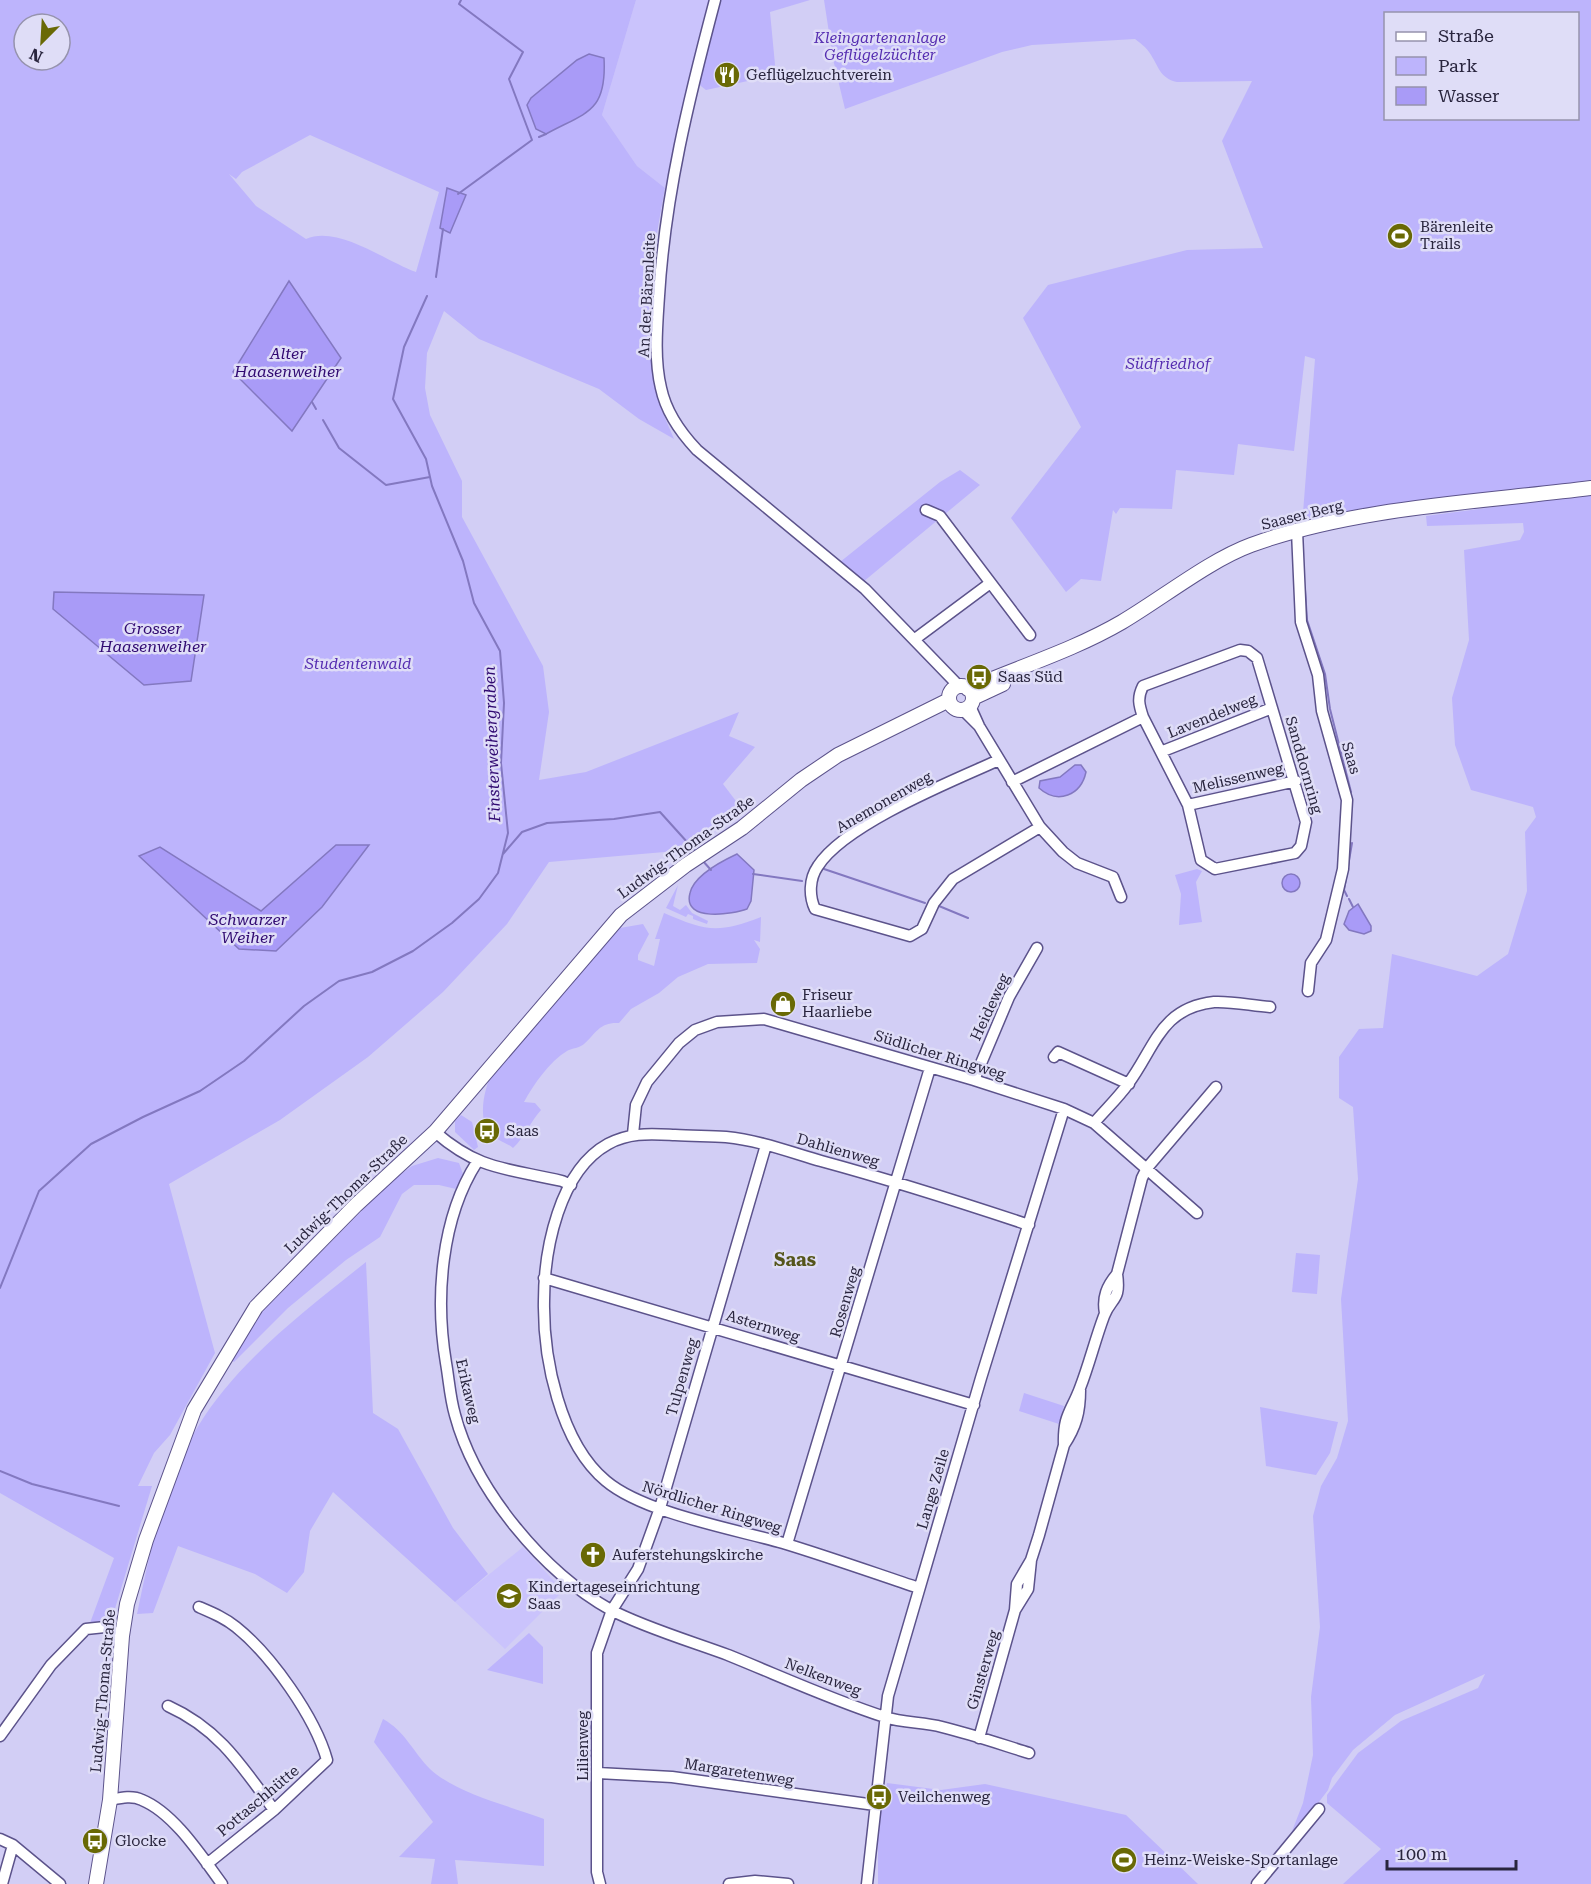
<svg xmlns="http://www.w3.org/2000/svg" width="1591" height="1884" font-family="'Roboto Serif',serif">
  <rect width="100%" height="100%" fill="#d2cef5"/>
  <path fill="#cac3fc" d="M636,0h76l-47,188 -28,-22 -35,-51z
    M523,1547l40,44 -58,58 -50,-47z"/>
  <path fill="#bdb4fc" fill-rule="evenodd" d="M0,0h636l-34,115 35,51 28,22c-12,66 -24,131 -10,198 3,18 12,36 19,53l-35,-20 -40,-30 -120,-50 -35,-28 -17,42 -2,35 5,27 32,66v36l81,149 6,46 -10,68 47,-8 153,-60 -10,24 26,11 -32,37 19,25 -61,46 -5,-4 -127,11 -42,62 -64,68 -75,65 -88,63 -111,64 46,169 -45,82 -16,18 -16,33h14l-38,126 1,14 -20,-4 -5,1 24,-65 -114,-65zM24,24h36v36h-36zM310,135l129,57 -23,80c-31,-11 -78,-47 -110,-33l-50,-33 -27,-32 7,5 6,-7zM466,195l-16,37 -9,-4zM336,845l-97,104 -99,-93 19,-9 102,64z
    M717,0h93l-40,12 6,63 -70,15 -9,-7z
    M824,0h767v480l-22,3 -17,12 39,-4v1393h-248l38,-35 -54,-46v-8l31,-42 43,-32 77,-33 7,-14 -90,41 -42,35 -21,28 -4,12 -41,54 16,-41 10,-48 -2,-58 9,-70 -7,-111 8,-30 16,-28 11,-37 -7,-122 17,-120 -5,-72 -14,-9v-41l20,-28 24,-1 9,-74 85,22 31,-22 19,-63 -2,-59 11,-15 -3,-10 -62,-17 -16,-45 -3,-47 17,-58 -5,-90 56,-10 4,-8 -1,-9 -96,3 -1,-10 83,-11 -14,-13 -188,26 -4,-5 12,-154 -10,-3 -11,95 -56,-7 -4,31 -58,-5 -4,39 -52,-1 -4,6 -3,-4 -12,71 -20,-2 -15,13 -55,-74 70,-91 -58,-109 25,-33 139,-35 76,-2 -41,-107 30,-60 -75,1c-18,-4 -18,-16 -28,-30 -3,-5 -9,-9 -14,-13l-103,6 -30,7 -157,57 -12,-50zM1386,14h192v104h-192z
    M960,470l20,15 -117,97 -23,-20 100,-80z
    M1197,869l5,2 -6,11 6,40 -23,3 2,-31 -6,-19z
    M678,885l-5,21 7,4 6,-5 6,8 16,8 -1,3 -14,-5v-3l-5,-2 -2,3 -20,-9z
    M664,913c42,18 53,21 97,4l-1,25 -6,-2 6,9 -3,14 -49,1 -30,13 -19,16 -28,16 -12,14c-19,-1 -22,9 -35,21 -4,4 -12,4 -17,7 -18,11 -33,33 -43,51l11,1 6,7c-11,12 -16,27 -28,38 -6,-5 -14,-7 -20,-12 -17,-13 -9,-47 -1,-63l128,-145 23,-4 6,10 -11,21v5l16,6 6,-27h-5z
    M461,1115l11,7 6,25 -4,3 -19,-18v-11z
    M438,1158l21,5 4,11 -7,15 -17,-4h-25l-12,9 -22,43 -34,23 -58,48 -54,54 -7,-6 36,-45 127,-129 22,-16z
    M1296,1253l24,2 -3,39 -25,-2z
    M366,1262l7,151 25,16 55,99 35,46 -33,28 -122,-110 -23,39 -6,41 -17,21 -32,-19 -77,-28 -25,67 -16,1c13,-63 27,-130 60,-186 40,-67 109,-118 169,-166z
    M1024,1393l40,13 -5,18 -40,-13z
    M1260,1407l78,15 -8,31 -14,22 -50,-9z
    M529,1633l14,14v37l-56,-14z
    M383,1719c22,12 30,33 47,50 27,25 80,37 114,50v47l-89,-6 3,24h-27l4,-25 -36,-2 34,-35 -59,-80z
    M887,1783l54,7 44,-6 141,31 72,69h-320v-60z"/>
  <path fill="#a99bf7" stroke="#8378c0" stroke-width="1.5" d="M589,54l15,4c3,55 -18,54 -58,76l-10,-5 -9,-24 4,-7 46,-38z
    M447,188l19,7 -16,38 -10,-5z
    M289,281l52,77 -49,73 -59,-59z
    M54,592l150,3 -13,86 -47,4 -91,-76z
    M1075,765h6l5,7c-5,23 -28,33 -47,16l1,-7 20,-4z
    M336,845h33l-47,62 -46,44 -37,-2 -100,-93 21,-9 101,64z
    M737,854l17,16 -3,31 -4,8c-13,5 -65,14 -57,-16 4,-18 32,-32 47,-39z
    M1282 883a9 9 0 1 1 18 0a9 9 0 1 1-18 0Z
    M1358,904l13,22v5l-7,3 -15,-4 -5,-6 5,-13z"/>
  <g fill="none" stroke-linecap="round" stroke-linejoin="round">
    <path stroke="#8378c0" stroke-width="2" d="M539,137l7,-3
      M458,194l74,-54 -23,-61 14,-27 -64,-48 2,-4
      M436,277l7,-48
      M312,402l4,7
      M323,420l16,28 47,37 44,-8
      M1305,589l2,31 18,54 5,35 21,83
      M503,854l19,-22 25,-9 67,-4 46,-7 37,41
      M702,860l9,10
      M824,869l101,34
      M753,874l49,7
      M1347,896l-3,-6 8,-47
      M1349,899l4,8
      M939,906l29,12
      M0,1288l39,-97 52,-47 52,-27 57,-26 44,-30 60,-55 35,-25 33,-9 41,-21 39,-28 27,-24 19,-26 10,-40 -7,-70 3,-60 -4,-52 -26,-48 -11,-42 -31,-75 -6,-27 -33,-60 11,-52 23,-51
      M0,1471l32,13 87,22"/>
    <g stroke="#5c538b" stroke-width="13">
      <path id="minor" d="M715,0c-26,98 -50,195 -56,296 -2,30 -5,63 2,92 5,24 19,44 36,62l168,139 90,93 2,5
        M926,510l14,6 90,119
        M1297,531l4,91 17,53 4,36 25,89 -4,69 -17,71 -15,23 -3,28
        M915,639l74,-55
        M1240,650l8,1 9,7 49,164 -5,24 -6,7 -80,16 -14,-9 -13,-55 -45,-88c-4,-12 -6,-19 0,-31z
        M970,706l9,20 61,101 23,25 14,11 36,14 8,20
        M963,710l16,16
        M1163,751l109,-43
        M999,760c-47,21 -154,64 -181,106 -9,13 -9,30 -3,43l95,27 12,-7 12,-26 19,-24 87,-52
        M1012,782l131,-65
        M1188,805l108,-24
        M1054,1057l4,-5 71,32
        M974,1080l35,-83 28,-49
        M1094,1123c11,-13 24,-25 34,-39 27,-36 32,-76 86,-82 18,-1 39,4 56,5
        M435,1132c45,39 72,36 127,49l9,4
        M633,1134l3,-29 11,-23 32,-39 16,-13 22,-8 47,-3 210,61 90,29 30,14 103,90
        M477,1162c-36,56 -42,136 -31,201 3,17 4,35 9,52 20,75 88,157 156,195 32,17 82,32 117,45 52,21 104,45 157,62 18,6 38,5 57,10 29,7 58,17 87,26
        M544,1278l430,127
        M1105,1313c-3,-16 2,-27 12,-39
        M1064,1445c-1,-30 7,-33 16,-57 9,-23 15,-48 24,-72 7,-19 17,-14 13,-42l25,-96 5,-10 69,-81
        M787,1544l143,-476
        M919,1588c-45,-15 -90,-31 -136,-45 -49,-14 -139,-30 -177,-62 -46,-38 -63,-123 -62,-180 0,-51 15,-130 64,-157 22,-12 43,-10 67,-9 17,1 34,1 51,2 32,3 64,15 95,24 70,19 139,41 208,64
        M199,1607c14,6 26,11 37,20 35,28 79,90 91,133l-53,50 -67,54
        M1015,1610l13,-21 3,-29
        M168,1706c51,23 74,60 106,104
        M0,1736l51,-71 35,-36 19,-2 17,9
        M979,1738l36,-128 2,-26 14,-24 8,-25 25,-90c12,-18 16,-33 16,-55
        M598,1773l74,4 203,28
        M110,1800c10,-2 22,-5 32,0 32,13 60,57 80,84
        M0,1839l13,6 47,39
        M2,1884l11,-39
        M600,1884l-3,-12v-219l15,-43 26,-41 22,-61 106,-363
        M729,1884l26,-3 33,3
        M867,1884l21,-188 93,-318 83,-269
        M1257,1884l62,-75"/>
    </g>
    <g stroke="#5c538b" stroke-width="16">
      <path id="tertiary" d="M949 698a12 12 0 1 1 24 0a12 12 0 1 1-24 0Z
        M968,689c51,-22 106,-39 154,-67 39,-23 88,-62 129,-77 103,-38 231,-43 340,-57
        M973,698l30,-14
        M96,1884l14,-84 12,-164 5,-32 19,-64 48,-130 62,-103 100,-102 79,-73 186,-217 65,-50 56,-37 59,-48 37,-25 111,-55"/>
    </g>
    <use href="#minor" stroke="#fff" stroke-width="10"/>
    <use href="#tertiary" stroke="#fff" stroke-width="14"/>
  </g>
  <defs>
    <g id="restaurant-disc" transform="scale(1.35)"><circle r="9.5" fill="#696905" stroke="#dfddf7"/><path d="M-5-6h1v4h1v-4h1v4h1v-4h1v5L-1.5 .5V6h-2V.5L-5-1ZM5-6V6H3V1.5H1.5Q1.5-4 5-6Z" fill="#fff"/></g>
    <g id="stadium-disc" transform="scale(1.35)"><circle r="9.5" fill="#696905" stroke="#dfddf7"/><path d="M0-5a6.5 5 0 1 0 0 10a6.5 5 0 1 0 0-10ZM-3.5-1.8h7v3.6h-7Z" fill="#fff"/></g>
    <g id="bus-disc" transform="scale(1.35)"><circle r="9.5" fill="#696905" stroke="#dfddf7"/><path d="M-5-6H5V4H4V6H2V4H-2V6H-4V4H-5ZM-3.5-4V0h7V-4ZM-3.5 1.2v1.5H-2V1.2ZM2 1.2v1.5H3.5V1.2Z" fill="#fff"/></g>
    <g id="shop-disc" transform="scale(1.35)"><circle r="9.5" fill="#696905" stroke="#dfddf7"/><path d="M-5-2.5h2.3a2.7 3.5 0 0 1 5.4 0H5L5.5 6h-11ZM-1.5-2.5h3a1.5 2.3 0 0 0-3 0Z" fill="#fff"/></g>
    <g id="church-disc" transform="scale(1.35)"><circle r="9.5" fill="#696905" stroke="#dfddf7"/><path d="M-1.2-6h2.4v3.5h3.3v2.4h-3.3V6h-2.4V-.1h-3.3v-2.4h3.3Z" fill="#fff"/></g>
    <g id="school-disc" transform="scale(1.35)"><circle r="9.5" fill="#696905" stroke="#dfddf7"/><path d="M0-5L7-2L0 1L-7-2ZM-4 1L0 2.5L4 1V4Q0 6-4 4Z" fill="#fff"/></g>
  </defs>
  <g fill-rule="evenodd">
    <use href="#restaurant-disc" x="727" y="75"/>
    <use href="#stadium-disc" x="1400" y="236"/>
    <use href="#bus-disc" x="979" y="677"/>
    <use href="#shop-disc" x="783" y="1004"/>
    <use href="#bus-disc" x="487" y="1131"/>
    <use href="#church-disc" x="593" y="1555"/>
    <use href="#school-disc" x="509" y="1596"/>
    <use href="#bus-disc" x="879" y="1797"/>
    <use href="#bus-disc" x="95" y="1841"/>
    <use href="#stadium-disc" x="1124" y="1860"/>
  </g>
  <g text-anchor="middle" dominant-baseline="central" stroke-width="5" stroke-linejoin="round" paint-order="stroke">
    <g font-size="15" font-style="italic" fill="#552db1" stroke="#dfddf7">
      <text x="880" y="38">Kleingartenanlage<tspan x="880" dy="17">Geflügelzüchter</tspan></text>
      <text x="1168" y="364">Südfriedhof</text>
      <text x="358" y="664">Studentenwald</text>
    </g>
    <g font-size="15" fill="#29253e" stroke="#dfddf7" text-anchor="start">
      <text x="746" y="75">Geflügelzuchtverein</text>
      <text x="1420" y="227">Bärenleite<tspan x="1420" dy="17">Trails</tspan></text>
      <text x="998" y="677">Saas Süd</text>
      <text x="802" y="995">Friseur<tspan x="802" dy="17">Haarliebe</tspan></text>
      <text x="506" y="1131">Saas</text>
      <text x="612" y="1555">Auferstehungskirche</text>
      <text x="528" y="1587">Kindertageseinrichtung<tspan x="528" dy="17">Saas</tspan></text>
      <text x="898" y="1797">Veilchenweg</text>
      <text x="115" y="1841">Glocke</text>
      <text x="1144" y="1860">Heinz-Weiske-Sportanlage</text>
    </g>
    <g font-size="15" fill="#29253e" stroke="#dfddf7">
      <text transform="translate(647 295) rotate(-87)">An der Bärenleite</text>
      <text transform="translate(1302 515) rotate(-14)">Saaser Berg</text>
      <text transform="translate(1212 716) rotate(-22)">Lavendelweg</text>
      <text transform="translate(1351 758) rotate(73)">Saas</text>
      <text transform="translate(1304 765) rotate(74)">Sanddornring</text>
      <text transform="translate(1238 778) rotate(-13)">Melissenweg</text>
      <text transform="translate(884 802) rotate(-30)">Anemonenweg</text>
      <text transform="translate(686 847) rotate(-36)">Ludwig-Thoma-Straße</text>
      <text transform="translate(990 1007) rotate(-65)">Heideweg</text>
      <text transform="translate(940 1055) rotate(17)">Südlicher Ringweg</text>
      <text transform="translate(838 1150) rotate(16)">Dahlienweg</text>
      <text transform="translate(346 1194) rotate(-44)">Ludwig-Thoma-Straße</text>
      <text transform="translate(845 1302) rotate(-74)">Rosenweg</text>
      <text transform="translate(763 1326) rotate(17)">Asternweg</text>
      <text transform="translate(682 1377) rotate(-74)">Tulpenweg</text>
      <text transform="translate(468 1391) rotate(77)">Erikaweg</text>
      <text transform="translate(933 1489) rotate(-74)">Lange Zeile</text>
      <text transform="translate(712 1507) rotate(17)">Nördlicher Ringweg</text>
      <text transform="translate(983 1670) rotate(-74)">Ginsterweg</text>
      <text transform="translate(823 1677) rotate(21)">Nelkenweg</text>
      <text transform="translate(103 1691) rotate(-85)">Ludwig-Thoma-Straße</text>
      <text transform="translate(583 1746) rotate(-90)">Lilienweg</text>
      <text transform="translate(739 1772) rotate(9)">Margaretenweg</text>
      <text transform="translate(258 1801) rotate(-40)">Pottaschhütte</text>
    </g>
    <g font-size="16" font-style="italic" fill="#300971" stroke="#dfddf7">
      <text x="288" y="353">Alter<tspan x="288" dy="18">Haasenweiher</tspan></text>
      <text x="153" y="628">Grosser<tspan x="153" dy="18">Haasenweiher</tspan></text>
      <text transform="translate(492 744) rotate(-92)">Finsterweihergraben</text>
      <text x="248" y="919">Schwarzer<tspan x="248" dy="18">Weiher</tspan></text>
    </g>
    <g font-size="18" font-weight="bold" fill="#55551a" stroke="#dfddf7">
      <text x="795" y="1259">Saas</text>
    </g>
  </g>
  <rect x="1384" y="12" width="195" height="108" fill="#dfddf7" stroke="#9693ad" stroke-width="1.5"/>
  <rect x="1396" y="32" width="30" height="9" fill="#ffffff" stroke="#9693ad" stroke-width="1.5"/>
  <text x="1438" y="42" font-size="18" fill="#29253e">Straße</text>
  <rect x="1396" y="57" width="30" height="18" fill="#bdb4fc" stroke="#9693ad" stroke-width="1.5"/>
  <text x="1438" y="72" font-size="18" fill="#29253e">Park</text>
  <rect x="1396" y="87" width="30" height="18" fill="#a99bf7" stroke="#9693ad" stroke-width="1.5"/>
  <text x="1438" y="102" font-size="18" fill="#29253e">Wasser</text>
  <g transform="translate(42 42) rotate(204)"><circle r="28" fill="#dfddf7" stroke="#9693ad" stroke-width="1.5"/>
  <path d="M0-4.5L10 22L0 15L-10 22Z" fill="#696905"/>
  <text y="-9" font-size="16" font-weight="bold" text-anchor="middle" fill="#29253e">N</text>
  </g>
  <path d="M1387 1860v9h129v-9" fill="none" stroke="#29253e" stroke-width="3"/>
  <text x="1396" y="1860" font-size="18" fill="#29253e" stroke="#dfddf7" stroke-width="4.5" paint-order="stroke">100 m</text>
</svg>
